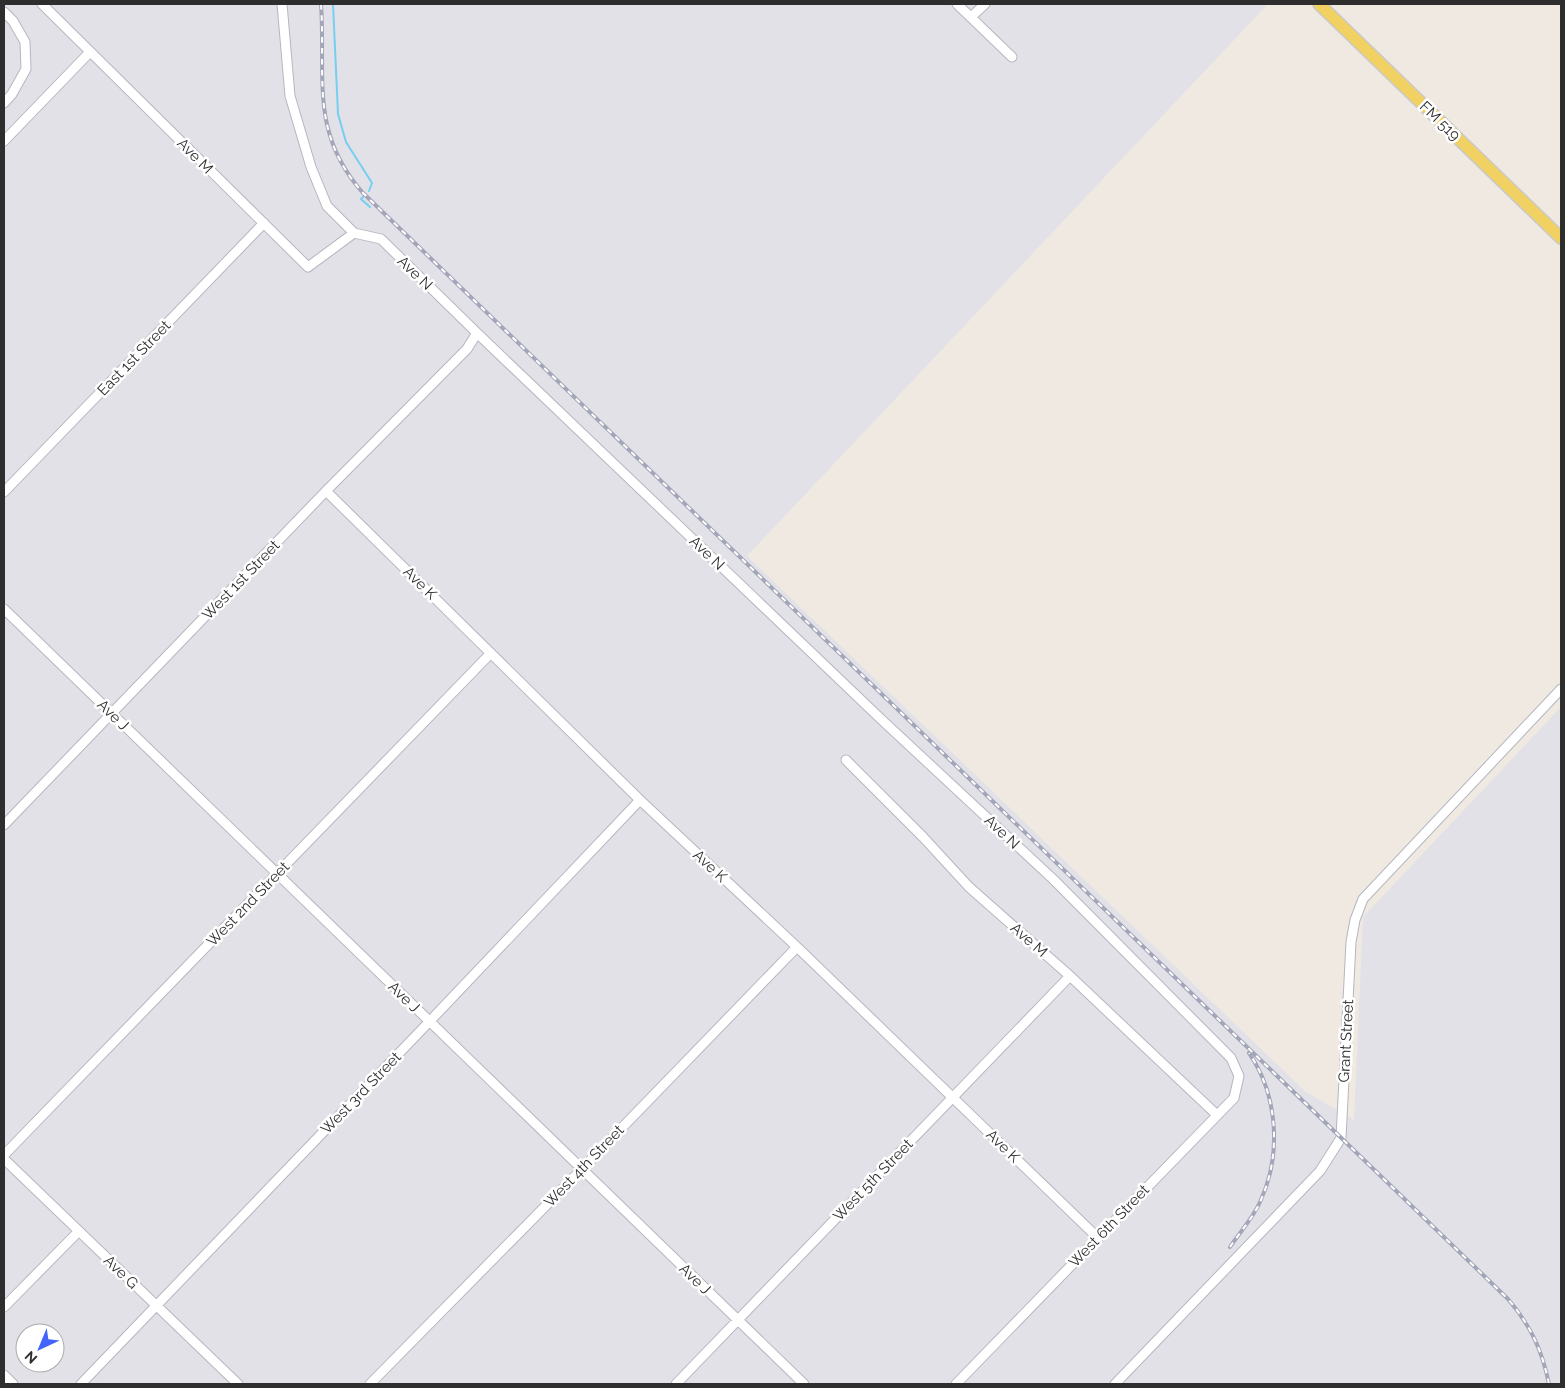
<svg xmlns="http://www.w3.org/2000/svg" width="1565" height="1388" font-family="Raleway,sans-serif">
  <rect width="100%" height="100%" fill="#efe9e1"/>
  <path fill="#e3e1e8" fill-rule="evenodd" d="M4,4h1264l-521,552 559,536 48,28 9,-203 198,-210v677h-1557zM25,1333h30v30h-30z"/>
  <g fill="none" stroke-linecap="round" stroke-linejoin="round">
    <path stroke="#75cff0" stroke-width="2" d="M333,4l5,110 8,28 26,41 -3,8
      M363,197l-2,2 9,8"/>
    <g stroke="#b4b7c1" stroke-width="11">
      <path id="minor" d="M42,4l266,263 46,-34
        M282,4l8,92 21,71 16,39 27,27 27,6 96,94 406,388 171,159 177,178 8,18 -5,22 -278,286
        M957,4l55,53
        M4,12l9,9 12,21 1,27 -14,25 -8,9
        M971,17l14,-13
        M4,141l86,-89
        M326,491l314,309 157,147 300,290
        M4,492l260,-269
        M4,609l800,775
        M846,760l77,77 46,50 101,89 147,139
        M4,825l322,-334 141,-142 10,-16
        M4,1155l487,-502
        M4,1159l234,225
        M4,1307l75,-76
        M4,1375l9,9
        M81,1384l348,-362 211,-222
        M370,1384l212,-215 215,-222
        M676,1384l394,-408
        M1115,1384l205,-213 21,-33 10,-196 4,-22 8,-21 198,-210"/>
    </g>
    <g stroke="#c9c9c9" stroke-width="14">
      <path id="major" d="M1319,4l242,234"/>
    </g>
    <use href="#minor" stroke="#fff" stroke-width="9"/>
    <use href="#major" stroke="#f2d163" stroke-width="11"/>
    <g stroke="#a3a6b8" stroke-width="4">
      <path id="rail" d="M321,4c5,73 -12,128 42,189l1145,1106c23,27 34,51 41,85
        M1230,1247c10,-15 23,-29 30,-45 22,-47 18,-107 -11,-149"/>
    </g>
    <use href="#rail" stroke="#fff" stroke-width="2" stroke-dasharray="5.5" stroke-linecap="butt"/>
  </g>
  <g text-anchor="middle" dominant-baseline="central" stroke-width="5" stroke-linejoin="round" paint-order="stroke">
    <g font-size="15" fill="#2e2e2e" stroke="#fff">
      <text transform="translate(1440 121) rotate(44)">FM 519</text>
      <text transform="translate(195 156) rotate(45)">Ave M</text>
      <text transform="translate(415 273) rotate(44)">Ave N</text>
      <text transform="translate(134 358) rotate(-46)">East 1st Street</text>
      <text transform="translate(707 553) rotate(44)">Ave N</text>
      <text transform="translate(241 580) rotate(-46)">West 1st Street</text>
      <text transform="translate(420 583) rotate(44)">Ave K</text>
      <text transform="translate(113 715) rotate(44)">Ave J</text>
      <text transform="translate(1002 832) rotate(43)">Ave N</text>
      <text transform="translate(710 866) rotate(43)">Ave K</text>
      <text transform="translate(248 904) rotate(-46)">West 2nd Street</text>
      <text transform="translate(1029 940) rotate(41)">Ave M</text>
      <text transform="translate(404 997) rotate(44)">Ave J</text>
      <text transform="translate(1346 1041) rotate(-87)">Grant Street</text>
      <text transform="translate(361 1093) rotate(-46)">West 3rd Street</text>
      <text transform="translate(1003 1146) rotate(44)">Ave K</text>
      <text transform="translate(584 1166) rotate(-46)">West 4th Street</text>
      <text transform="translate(873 1180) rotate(-46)">West 5th Street</text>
      <text transform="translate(1109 1226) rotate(-46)">West 6th Street</text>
      <text transform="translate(121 1272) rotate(44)">Ave G</text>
      <text transform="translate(695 1279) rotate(44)">Ave J</text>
    </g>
  </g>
  <rect width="1565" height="1388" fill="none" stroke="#2e2e2e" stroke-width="10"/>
  <g transform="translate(40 1348) rotate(224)"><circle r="24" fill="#ffffff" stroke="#ababab"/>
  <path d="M0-4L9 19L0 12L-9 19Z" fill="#4264fb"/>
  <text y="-8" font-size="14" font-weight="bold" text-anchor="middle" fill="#2e2e2e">N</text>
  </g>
</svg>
